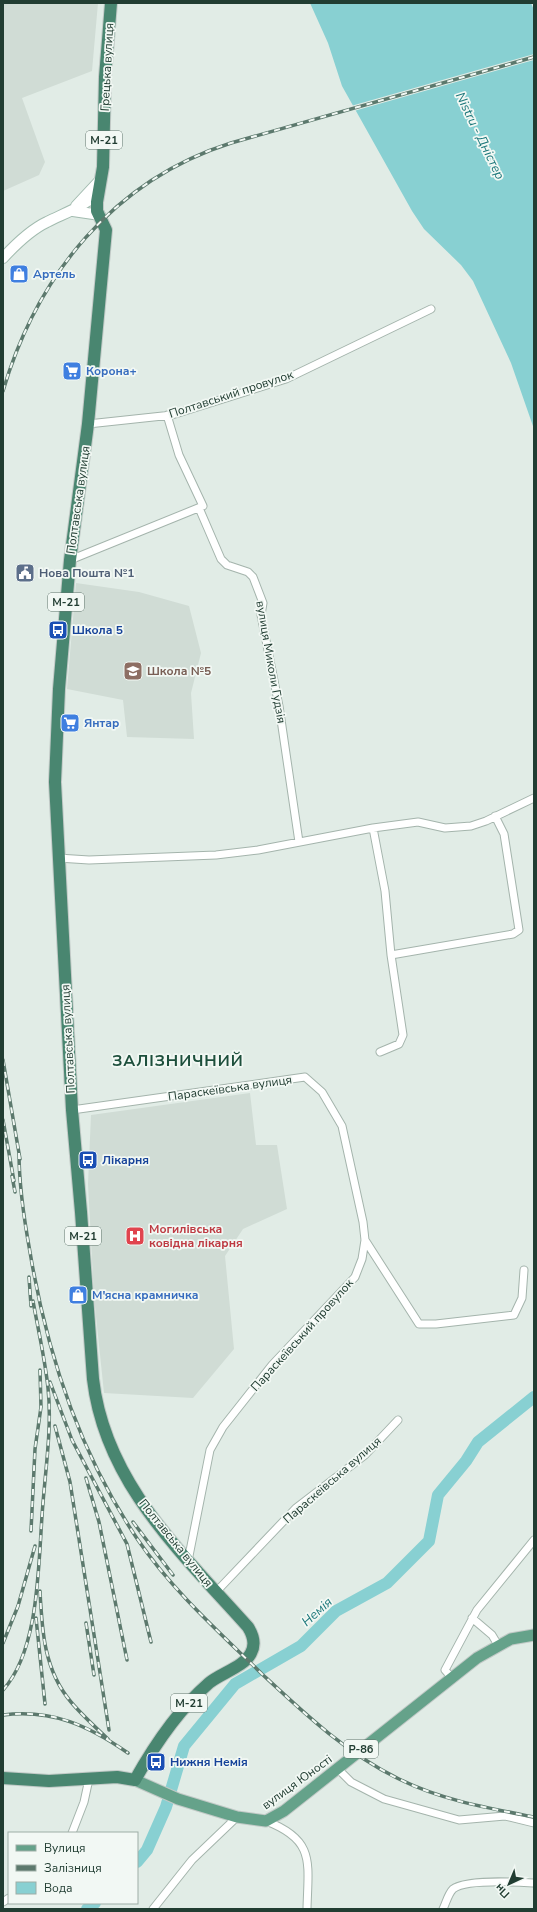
<svg xmlns="http://www.w3.org/2000/svg" width="537" height="1912" font-family="'Nunito Sans',sans-serif">
  <rect width="100%" height="100%" fill="#e1ece6"/>
  <path fill="#d0dcd5" d="M3,3h95l-6,68 -70,27 23,64 -6,13 -36,16z
    M76,583l63,9 50,14 12,47 -10,40 3,46 -67,-2 -4,-37 -56,-11z
    M250,1093l6,52h21l10,64 -44,20 -18,27 9,93 -41,49 -89,-5 -10,-96 -6,-113 3,-69z"/>
  <path fill="#88d0d2" d="M310,3h221l3,7v419l-23,-66 -38,-82 -12,-16 -37,-36 -12,-18 -70,-125 -14,-43z"/>
  <path fill="#e1ece6" d="M534,54v6l-180,51 -3,-5z"/>
  <g fill="none" stroke-linecap="round" stroke-linejoin="round">
    <path stroke="#88d0d2" stroke-width="12" d="M137,1862l10,-12 19,-43 18,-61 51,-62 66,-38 35,-35 51,-28 42,-42 9,-46 28,-34 12,-19 56,-45
      M87,1909l8,-6"/>
    <g stroke="#a4b4ac" stroke-width="9">
      <path id="minor" d="M88,424l84,-9 114,-36 145,-70
        M199,508l22,51 6,6 21,7 5,5 10,26 -2,12 18,91 20,136
        M70,560l133,-54 -24,-51 -12,-40
        M373,828l12,63 6,64 12,80 -4,9 -19,8
        M58,858l31,2 127,-5 42,-5 115,-22 45,-6 27,6 26,-2 15,-5 48,-23
        M391,955l122,-21 6,-4 -15,-96 -9,-18
        M72,1110l233,-33 17,15 20,34 21,96 2,18 -3,19 -7,18 -83,88 -49,62 -13,23 -22,111
        M365,1240l54,84h17l78,-9 8,-17 2,-28
        M216,1592l80,-84 69,-53 33,-35
        M472,1618l20,17 6,10
        M452,1678l-7,-8 32,-60 57,-70
        M338,1769l13,13 33,17 75,21 46,-4 29,7
        M266,1821c50,19 42,42 41,88
        M72,1833l12,-31 5,-23
        M3,1902l6,-4
        M153,1909l39,-49 45,-43
        M443,1909c3,-6 5,-15 10,-20 13,-10 63,-7 81,-6"/>
    </g>
    <g stroke="#a2bbaf" stroke-width="12">
      <path id="secondary" d="M76,206l26,-28
        M73,211l27,4
        M3,258c12,-13 27,-28 44,-36 18,-9 36,-15 51,-29"/>
    </g>
    <g stroke="#c1c9c6" stroke-width="13">
      <path id="primary" d="M135,1780l43,19 59,18 29,4 18,-10 193,-153 34,-19 23,-4"/>
    </g>
    <g stroke="#c1c9c6" stroke-width="14">
      <path id="trunk" d="M3,1778l46,3 68,-4 18,3c20,-36 43,-70 74,-97 12,-10 35,-16 42,-30 5,-9 2,-18 -3,-26 -66,-74 -143,-144 -155,-248l-12,-167 -9,-102 -17,-328 4,-93 11,-129 18,-136 18,-194 -9,-19v-9l6,-35 2,-90 6,-74"/>
    </g>
    <use href="#minor" stroke="#fff" stroke-width="7"/>
    <use href="#secondary" stroke="#fff" stroke-width="10"/>
    <use href="#primary" stroke="#65a28a" stroke-width="11"/>
    <use href="#trunk" stroke="#498670" stroke-width="12"/>
    <g stroke="#5c796d" stroke-width="3.5">
      <path id="rail" d="M3,391c34,-116 111,-211 228,-248l303,-86
        M3,1060l17,99
        M3,1120l11,61
        M19,1153c0,34 5,66 11,99 17,102 50,202 108,288 34,50 81,92 124,134 42,39 84,79 137,105 42,21 89,29 135,38
        M12,1176l3,16
        M29,1277l2,29
        M50,1382l22,58 55,104 24,98
        M55,1426l15,56 39,248
        M86,1478l13,44 28,138
        M133,1522l40,53
        M31,1531l4,-82 6,-42 -1,-37
        M40,1591c2,40 4,79 31,111 11,13 24,25 37,37
        M36,1618l9,86
        M86,1623l8,52
        M3,1643l15,-37 17,-60
        M3,1690c38,-42 35,-132 40,-187 3,-38 9,-78 5,-115 -3,-29 -10,-59 -15,-87
        M3,1715c50,-6 86,11 125,38"/>
    </g>
    <use href="#rail" stroke="#f2f8f4" stroke-width="2" stroke-dasharray="6" stroke-linecap="butt"/>
  </g>
  <defs>
    <g id="shop-square" transform="scale(1)"><rect x="-9" y="-9" width="18" height="18" rx="4" fill="#3f7fe0" stroke="#f2f8f4"/><path d="M-5-2.5h2.3a2.7 3.5 0 0 1 5.4 0H5L5.5 6h-11ZM-1.5-2.5h3a1.5 2.3 0 0 0-3 0Z" fill="#fff"/></g>
    <g id="supermarket-square" transform="scale(1)"><rect x="-9" y="-9" width="18" height="18" rx="4" fill="#3f7fe0" stroke="#f2f8f4"/><path d="M-6-5.5h2.5l.6 2H6L4.5 2H-2.5L-4.4-4H-6ZM-1.5 3.2a1.3 1.3 0 1 0 .1 0ZM3 3.2a1.3 1.3 0 1 0 .1 0Z" fill="#fff"/></g>
    <g id="civic-square" transform="scale(1)"><rect x="-9" y="-9" width="18" height="18" rx="4" fill="#5c6f8a" stroke="#f2f8f4"/><path d="M-.6-6.5H3V-4.5H.6V-3L4-1V1h2V6H-6V1h2V-1L-.6-3ZM-1.2 2.5V6h2.4V2.5Z" fill="#fff"/></g>
    <g id="bus-square" transform="scale(1)"><rect x="-9" y="-9" width="18" height="18" rx="4" fill="#1a4fb4" stroke="#f2f8f4"/><path d="M-5-6H5V4H4V6H2V4H-2V6H-4V4H-5ZM-3.5-4V0h7V-4ZM-3.5 1.2v1.5H-2V1.2ZM2 1.2v1.5H3.5V1.2Z" fill="#fff"/></g>
    <g id="school-square" transform="scale(1)"><rect x="-9" y="-9" width="18" height="18" rx="4" fill="#8d6e63" stroke="#f2f8f4"/><path d="M0-5L7-2L0 1L-7-2ZM-4 1L0 2.5L4 1V4Q0 6-4 4Z" fill="#fff"/></g>
    <g id="hospital-square" transform="scale(1)"><rect x="-9" y="-9" width="18" height="18" rx="4" fill="#e0444e" stroke="#f2f8f4"/><path d="M-5-5h3v3.5h4V-5h3V5h-3V1.5h-4V5h-3Z" fill="#fff"/></g>
  </defs>
  <g fill-rule="evenodd">
    <use href="#shop-square" x="19" y="274"/>
    <use href="#supermarket-square" x="72" y="371"/>
    <use href="#civic-square" x="25" y="573"/>
    <use href="#bus-square" x="58" y="630"/>
    <use href="#school-square" x="133" y="671"/>
    <use href="#supermarket-square" x="70" y="723"/>
    <use href="#bus-square" x="88" y="1160"/>
    <use href="#hospital-square" x="135" y="1236"/>
    <use href="#shop-square" x="78" y="1295"/>
    <use href="#bus-square" x="156" y="1762"/>
  </g>
  <g text-anchor="middle" dominant-baseline="central" stroke-width="3.5" stroke-linejoin="round" paint-order="stroke">
    <g fill="#f2f8f4" stroke="#60756c" stroke-width="1">
      <rect x="86" y="131" width="36" height="18" rx="3"/>
      <rect x="48" y="593" width="36" height="18" rx="3"/>
      <rect x="65" y="1227" width="36" height="18" rx="3"/>
      <rect x="171" y="1694" width="36" height="18" rx="3"/>
      <rect x="344" y="1740" width="34" height="18" rx="3"/>
    </g>
    <g font-size="11" font-weight="bold" fill="#213d32">
      <text x="104" y="140">М-21</text>
      <text x="66" y="602">М-21</text>
      <text x="83" y="1236">М-21</text>
      <text x="189" y="1703">М-21</text>
      <text x="361" y="1749">Р-86</text>
    </g>
    <g font-size="12" fill="#213d32" stroke="#f2f8f4">
      <text transform="translate(107 67) rotate(-87)">Грецька вулиця</text>
      <text transform="translate(231 394) rotate(-18)">Полтавський провулок</text>
      <text transform="translate(78 500) rotate(-82)">Полтавська вулиця</text>
      <text transform="translate(271 662) rotate(80)">вулиця Миколи Гудзія</text>
      <text transform="translate(68 1039) rotate(-93)">Полтавська вулиця</text>
      <text transform="translate(230 1088) rotate(-8)">Параскеївська вулиця</text>
      <text transform="translate(302 1335) rotate(-48)">Параскеївський провулок</text>
      <text transform="translate(332 1480) rotate(-41)">Параскеївська вулиця</text>
      <text transform="translate(176 1543) rotate(51)">Полтавська вулиця</text>
      <text transform="translate(297 1782) rotate(-36)">вулиця Юності</text>
    </g>
    <g font-size="12" font-weight="bold" fill="#366cbe" stroke="#f2f8f4" text-anchor="start">
      <text x="33" y="274">Артель</text>
      <text x="86" y="371">Корона+</text>
      <text x="84" y="723">Янтар</text>
      <text x="92" y="1295">М'ясна крамничка</text>
    </g>
    <g font-size="12" font-weight="bold" fill="#4e5e75" stroke="#f2f8f4" text-anchor="start">
      <text x="39" y="573">Нова Пошта №1</text>
    </g>
    <g font-size="12" font-weight="bold" fill="#164399" stroke="#f2f8f4" text-anchor="start">
      <text x="72" y="630">Школа 5</text>
      <text x="102" y="1160">Лікарня</text>
      <text x="170" y="1762">Нижня Немія</text>
    </g>
    <g font-size="12" font-weight="bold" fill="#785e54" stroke="#f2f8f4" text-anchor="start">
      <text x="147" y="671">Школа №5</text>
    </g>
    <g font-size="12" font-weight="bold" fill="#be3a42" stroke="#f2f8f4" text-anchor="start">
      <text x="149" y="1229">Могилівська<tspan x="149" dy="14">ковідна лікарня</tspan></text>
    </g>
    <g font-size="13" font-style="italic" fill="#1b777a" stroke="#f2f8f4">
      <text transform="translate(480 136) rotate(64)">Nistru - Дністер</text>
      <text transform="translate(317 1612) rotate(-42)">Немія</text>
    </g>
    <g font-size="16" font-weight="bold" letter-spacing="1" fill="#1d4f3c" stroke="#f2f8f4">
      <text x="178" y="1061">ЗАЛІЗНИЧНИЙ</text>
    </g>
  </g>
  <rect width="537" height="1912" fill="none" stroke="#213d32" stroke-width="8"/>
  <rect x="8" y="1832" width="130" height="72" fill="#f2f8f4" stroke="#9eada6"/>
  <rect x="16" y="1845" width="20" height="6" fill="#65a28a" stroke="#9eada6"/>
  <text x="44" y="1852" font-size="12" fill="#213d32">Вулиця</text>
  <rect x="16" y="1865" width="20" height="6" fill="#5c796d" stroke="#9eada6"/>
  <text x="44" y="1872" font-size="12" fill="#213d32">Залізниця</text>
  <rect x="16" y="1882" width="20" height="12" fill="#88d0d2" stroke="#9eada6"/>
  <text x="44" y="1892" font-size="12" fill="#213d32">Вода</text>
  <g transform="translate(509 1884) rotate(224)" stroke="#f2f8f4" stroke-width="3" paint-order="stroke">
  <path d="M0-3L7 15L0 10L-7 15Z" fill="#213d32"/>
  <text y="-6" font-size="11" font-weight="bold" text-anchor="middle" fill="#213d32">Пн</text>
  </g>
</svg>
